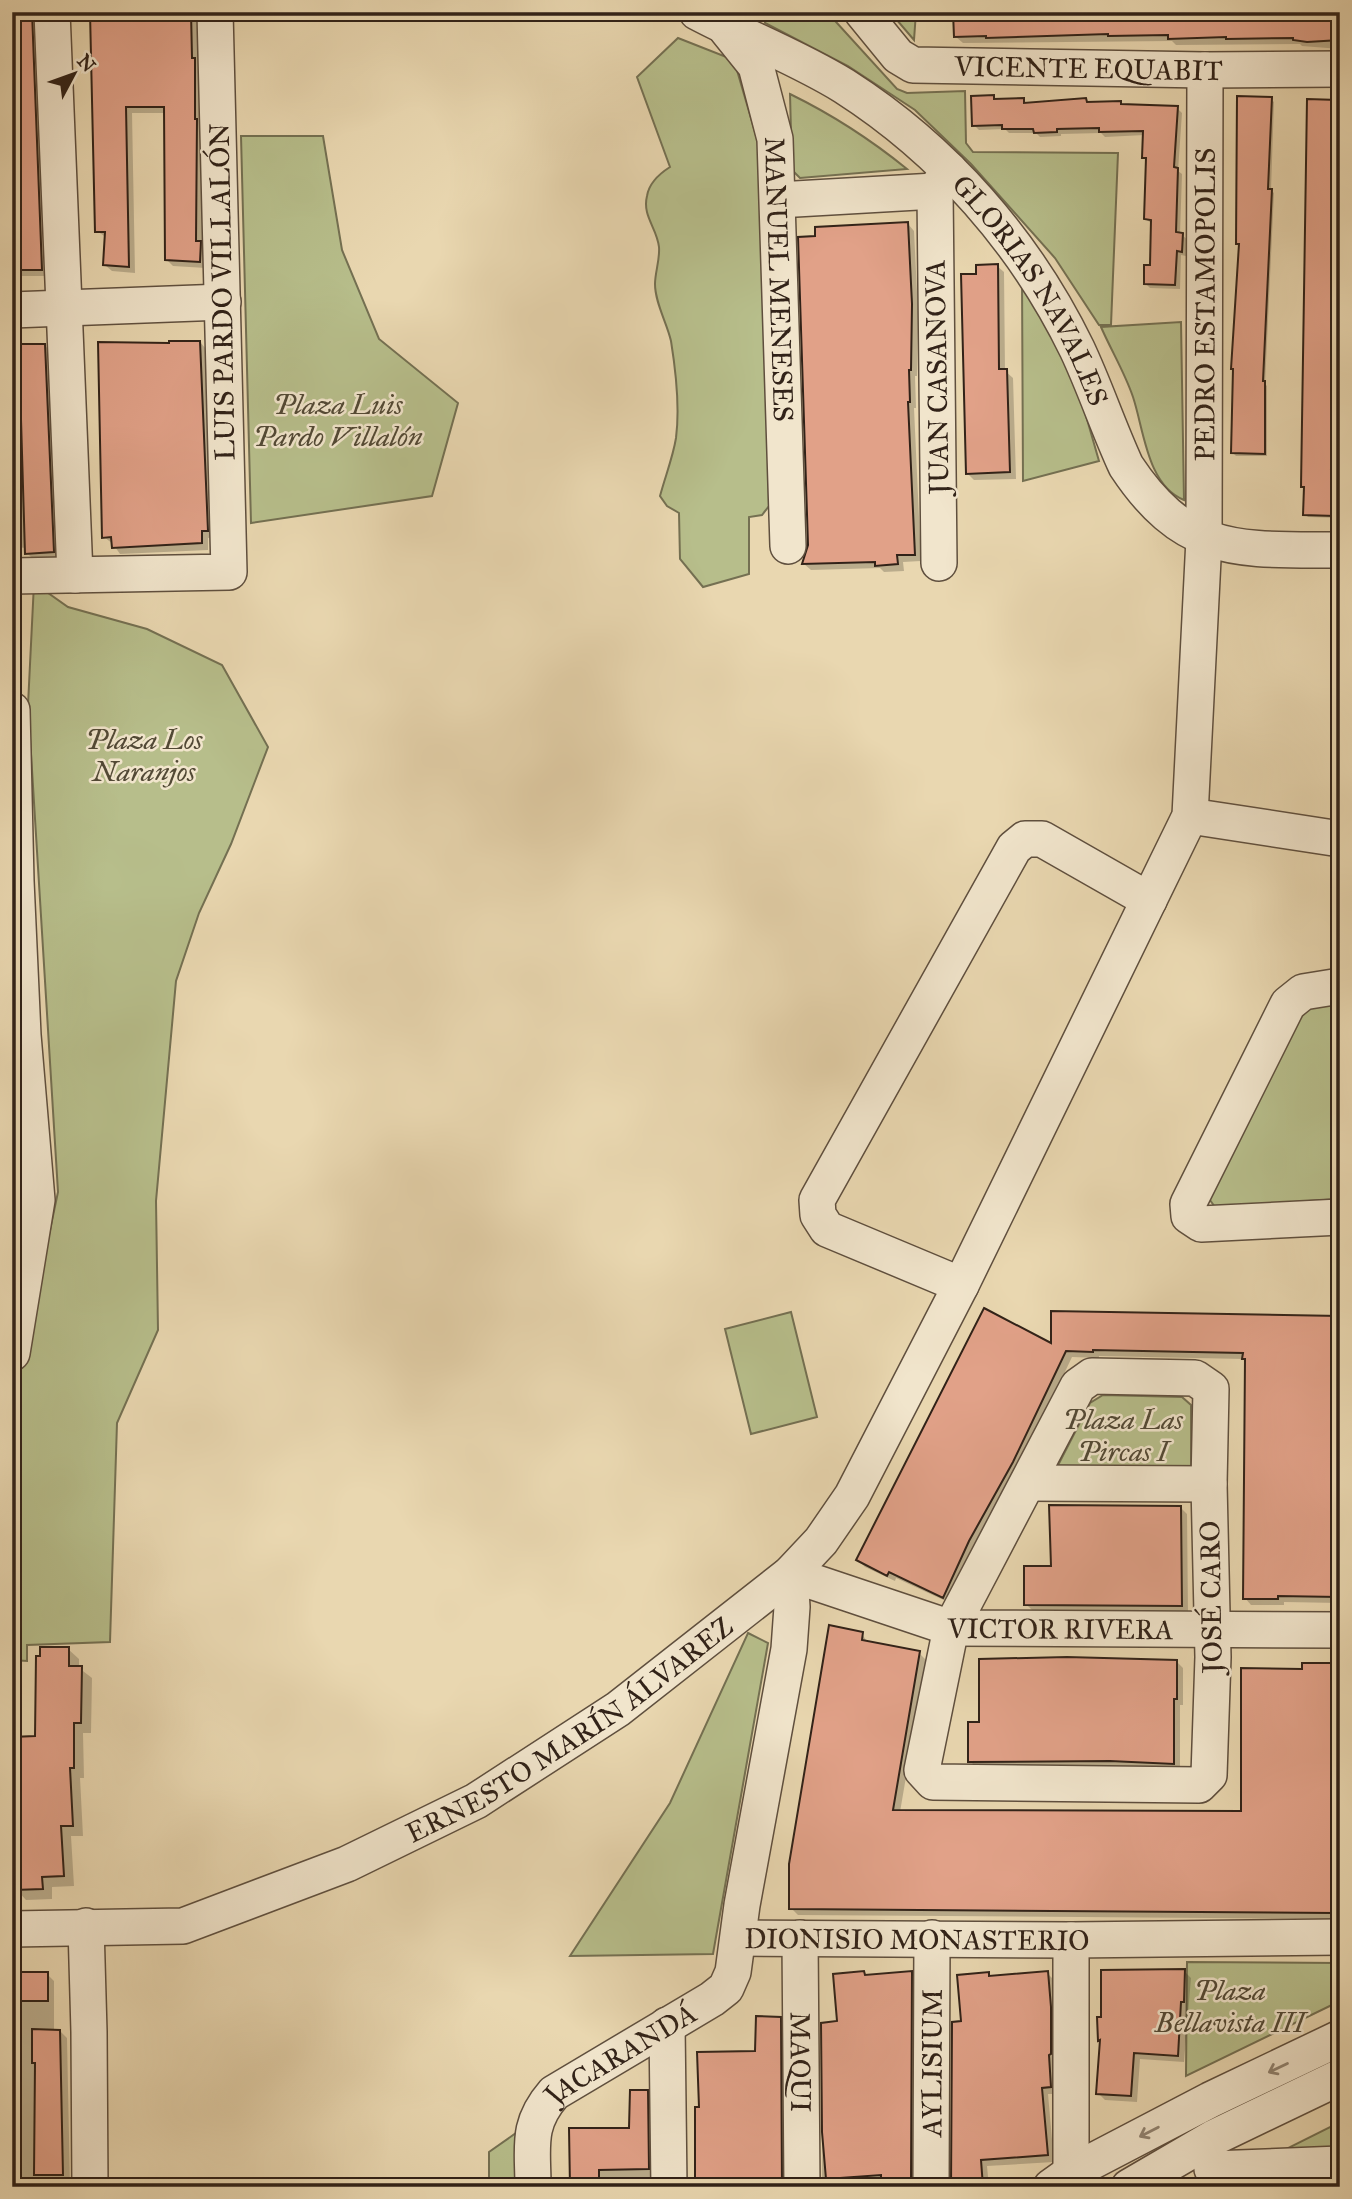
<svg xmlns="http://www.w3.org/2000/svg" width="1352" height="2199" font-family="'IM FELL Great Primer',serif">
  <rect width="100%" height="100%" fill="#e9d7b0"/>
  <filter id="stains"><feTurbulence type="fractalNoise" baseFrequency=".00286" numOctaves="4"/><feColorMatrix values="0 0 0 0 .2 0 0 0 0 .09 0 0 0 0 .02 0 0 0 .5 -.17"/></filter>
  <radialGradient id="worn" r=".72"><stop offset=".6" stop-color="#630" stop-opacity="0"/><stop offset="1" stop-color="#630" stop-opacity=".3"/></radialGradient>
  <path fill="#b7be8b" stroke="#747052" stroke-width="2" d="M781,12h46l70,77 10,4 58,-2 1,52 7,9 145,1 -7,172h-12l-44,-67 -84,-94 -56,-54 -67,-44 -83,-43v-2z
    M890,12h26l-2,28z
    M678,38l56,22 28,96 2,20 5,330 -7,9 -13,2v57l-46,13 -23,-28 -1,-46 -12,-7 -7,-10c5,-19 13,-39 16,-58 4,-31 0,-66 -5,-97 -4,-18 -16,-38 -16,-57 0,-12 5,-24 4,-37 -2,-19 -17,-31 -12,-51 2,-13 12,-22 23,-29l-33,-90z
    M790,94c43,21 80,45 117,75l-107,9 -8,-8z
    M241,136h82l19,114 37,89 79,64 -26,93 -181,27z
    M1022,279l52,95 25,87 -76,20z
    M1181,322l3,178c-37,-15 -40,-70 -51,-103 -8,-24 -22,-47 -32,-70z
    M34,583l34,24 79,22 75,36 46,82 -37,97 -32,69 -23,68 -20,220 2,129 -41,93 -7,219 -83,3v16l-15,-1v-248l46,-220 -30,-487z
    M1340,999l-1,200 -124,8 -8,-11 89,-174 14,-14z
    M791,1312l26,105 -66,17 -26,-105z
    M1103,1395l79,2 9,8v69l-137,-1 36,-70z
    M748,1633l20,10 -55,311 -143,2 100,-153z
    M1187,1962l153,1v38l-154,75z
    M1340,2122v33l-70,2z
    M516,2133l1,54h-28v-35z"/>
  <path fill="#0003" d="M12,12h29l7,264h-36z
    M91,12h105l8,115 -1,119 4,4 -1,18 -33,-2 -7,-7v-146h-34l3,160 -23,-2 -7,-6 2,-27 -10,-7z
    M955,12l385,2v35l-38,-3 -2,-2 -124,1 -4,-4 -209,2 -7,-6z
    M994,97l3,4 26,-1 5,4 58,-4 4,4 30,-1 3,3 54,2 5,5 -4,58 4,3 -2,60 7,5 -1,17 -5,-1 -1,34 -30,-1 -5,-5 7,-16 1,-43 -8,-5 2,-58 -3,-4 1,-22 -40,2 -4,-4 -40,1v2l-21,1 -4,-4h-27l-4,-4 -26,1 -5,-5z
    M1271,99l3,3 -3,88 3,3 -9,191 2,2v70h-31l-3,-3 7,-207 -2,-2z
    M1337,101l3,3 -4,215 2,2v29l-4,121 1,2v26l3,3v16l-30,-1 -3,-3v-25l-2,-3z
    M908,224l6,7 4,81 -1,64h-2l1,32h-2l7,153 -18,1 1,9 -20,1 -4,-4 -69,2 -7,-6 6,-18 7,-309z
    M997,266l7,6 1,99 8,7 3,101 -42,1 -7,-7 11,-197z
    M200,342l6,7 8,188 -6,1v12l-88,4 -7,-10 -9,-7 67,-192z
    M12,346h33l7,6 8,207 -26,1 -7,-7v-5l-15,-1z
    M1340,1317v286l-56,-1v3h-33l-6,-7 2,-237 -3,-2 -145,-3v2l-27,-1 -53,112 -69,134 -54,-25 -1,3 -30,-14 -7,-7 195,-214z
    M1180,1507l7,7 1,98 -155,-1 -7,-7z
    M862,1634l6,9 51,10 7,7 -26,152 342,1 61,-142 33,-6 4,4v250l-542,-4 -7,-7z
    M68,1649l11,10v9l13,10 -1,55h-8l1,45h-4l3,58h-12l3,50 -22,1v12l-26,1 -10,-11 -4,-151h25z
    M1176,1661l7,7v37h-3v65l-203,-2 -7,-7 11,-37z
    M1184,1971l7,7 -7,84 -44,-3 -3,43 -32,-2 -7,-7 4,-51 -3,-2z
    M864,1973l3,3 44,-3 7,6 -1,208h-95l1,-163 16,-1z
    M1047,1973l7,7 3,114h-9l6,68 -67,4 2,21h-35l9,-164 25,-49 4,3z
    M12,1974h35l7,7v50h6l7,7 3,149h-58z
    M780,2019l7,7 1,161h-91l-1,-78h5l55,-57z
    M647,2092l7,7 1,88h-83l59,-57z"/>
  <path fill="#e1a188" stroke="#312218" stroke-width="2" d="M12,12h20l10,258h-30z
    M90,12h101l1,46h3v61h2l-1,122h5l-1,21 -35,-2 -1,-153h-38l3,160 -26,-2 2,-33h-10z
    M953,12l387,1v27l-33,2 -14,-2v-2l-67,1v-2l-58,2v-4l-60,1v-2l-122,4v-2l-32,1z
    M994,95v4l30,-1v5l62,-5 1,4 34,-1v3l57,2 -4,61 4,1 -2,64 7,1 -1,19 -5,-1 -2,34 -31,-1v-19h6l1,-45 -7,-1 2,-61h-4l1,-27 -44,1v-4l-42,1v3l-23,1 -1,-4h-31v-4l-30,1 -1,-30z
    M1237,96l35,1 -4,92h4l-9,192h2v73l-34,-1 2,-84h-2l8,-125h-3z
    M1307,99l31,1 -5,216h2l1,30 -5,123h2v28h3l-1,19 -32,-1 1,-28h-3z
    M908,222l4,82 -1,66h-2l1,32h-2l7,153h-18l1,9 -23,2v-4l-73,2 6,-19 -10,-308 17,-1v-9z
    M998,264l1,105h8l3,103 -44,2 -5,-200h15v-9z
    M169,341h31l8,190h-6v12l-90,5 -1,-11 -9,1 -4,-196 71,1z
    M14,344h31l9,208 -29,2 -5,-168h-5z
    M984,1308l67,35v-32l289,5 -1,281 -61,-1v3h-35l2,-240h-3l1,-6 -150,-3v2l-27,-1 -53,111 -44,79 -26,57 -54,-26 -2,4 -31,-16z
    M1049,1505l132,1 1,100 -158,-1v-39h27z
    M829,1625l34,7 -1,8 58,11 -27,159 348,1v-143l61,1v-6h35l1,180v19h-3v51l-546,-4v-45z
    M40,1647h29v19h13l-1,57h-7v45h-4l3,58h-12l3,50 -22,1 1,12 -29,1 -2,-153 23,-1 1,-80h4z
    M1067,1657l110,3v39h-3v65l-64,-3 -142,1v-40h11v-63z
    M1185,1969l-1,33h-3l-3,54 -44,-3 -3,43 -35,-2 4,-54 -2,1 -1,-24h4v-47z
    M864,1971l1,4 47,-4 -1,212 -30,3v-11l-55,4 -4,-47 -1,-109 16,-2 -4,-47z
    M1048,1971l3,36v47l-2,1 2,32 -9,1 6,67 -67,5 2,27h-32l1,-165 9,-1 -4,-46 32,-3v4z
    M14,1972h34v29h-34z
    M756,2016l25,1 1,170h-28v-6l-59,2v-76h4l-2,-55 58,-1z
    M32,2029l28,1 3,145h-29l1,-112h-3z
    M630,2090h18l1,79 -50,1v17h-29l-1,-59h60z"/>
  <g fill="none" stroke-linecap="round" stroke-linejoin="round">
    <g stroke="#5f4f3e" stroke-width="38">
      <g id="minor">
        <path d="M52,12l23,563"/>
        <path id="s1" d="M697,12c49,26 100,45 147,74 100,64 181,156 233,263 18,38 31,78 49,117 61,92 115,83 214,84"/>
        <path id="s2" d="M862,12l36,44 15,9 292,5 135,-1"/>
        <path id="s3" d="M727,30l29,36 19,73 13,407"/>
        <path d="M778,200l157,-9"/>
        <path d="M12,310l211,-8"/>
        <path d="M939,563l-4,-372 14,-21"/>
        <path d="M12,576l217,-4 -14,-560"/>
        <path d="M12,710l4,171 7,154 14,165 -25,153"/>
        <path d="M1190,816l150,23"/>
        <path d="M1340,986l-37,6 -15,12 -100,200 1,12 12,8 139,-7"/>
        <path d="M961,1285l-134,-56 -9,-14 -1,-15 197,-352 11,-9h17l107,61"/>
        <path d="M1092,1376l103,2 16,11 -2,95 4,173 -4,118 -10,10 -266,-3 -11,-12 29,-142 127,-242z"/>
        <path d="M1028,1483l181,1"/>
        <path d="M86,1926l3,106 1,155"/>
        <path id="s4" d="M12,1929l171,-3 164,-62 129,-63 142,-92 172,-135 31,-33 31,-45 109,-211 229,-469 14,-277 1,-469"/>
        <path id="s5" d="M739,1938l332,2 269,-3"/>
        <path id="s6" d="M800,1938l2,249"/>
        <path d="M1071,1940v247"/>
        <path d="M667,2025l2,162"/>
        <path d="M1212,2169l128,-5"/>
        <path id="s7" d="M533,2187c0,-40 -7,-62 21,-94l158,-94 14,-11 7,-16 9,-67 47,-256 3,-42 -2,-33 161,54 389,2"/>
        <path id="s8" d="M931,2187l1,-249"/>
        <path d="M1051,2187l21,-15 138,-72 130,-62"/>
        <path d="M1129,2187l84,-49 127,-61"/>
      </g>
    </g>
    <use href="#minor" stroke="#f1e5cc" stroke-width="35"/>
  </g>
  <defs><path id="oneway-shaft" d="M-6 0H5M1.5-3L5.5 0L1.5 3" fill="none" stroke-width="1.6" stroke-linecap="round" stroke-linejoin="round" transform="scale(1.75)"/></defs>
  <g stroke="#918472">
    <use href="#oneway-shaft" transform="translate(1278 2068) rotate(154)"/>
    <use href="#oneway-shaft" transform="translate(1149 2132) rotate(153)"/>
  </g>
  <g text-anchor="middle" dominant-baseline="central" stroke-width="5" stroke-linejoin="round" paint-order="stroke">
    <g font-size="28" fill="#312218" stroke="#f1e5cc">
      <text stroke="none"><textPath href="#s2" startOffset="250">VICENTE EQUABIT</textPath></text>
      <text stroke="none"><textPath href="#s3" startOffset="262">MANUEL MENESES</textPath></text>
      <text transform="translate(222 292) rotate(-91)">LUIS PARDO VILLALÓN</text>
      <text stroke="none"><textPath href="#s1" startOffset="446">GLORIAS NAVALES</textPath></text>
      <text stroke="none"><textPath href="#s4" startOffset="2249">PEDRO ESTAMOPOLIS</textPath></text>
      <text transform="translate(937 377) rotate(-91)">JUAN CASANOVA</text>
      <text transform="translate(1211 1597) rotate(-91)">JOSÉ CARO</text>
      <text stroke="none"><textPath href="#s7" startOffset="1001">VICTOR RIVERA</textPath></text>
      <text stroke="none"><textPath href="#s4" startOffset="607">ERNESTO MARÍN ÁLVAREZ</textPath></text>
      <text stroke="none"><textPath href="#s5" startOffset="178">DIONISIO MONASTERIO</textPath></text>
      <text stroke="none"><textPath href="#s7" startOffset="177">JACARANDÁ</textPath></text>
      <text stroke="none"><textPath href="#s6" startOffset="124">MAQUI</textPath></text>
      <text stroke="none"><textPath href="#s8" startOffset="124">AYLISIUM</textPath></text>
    </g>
    <g font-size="28" font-style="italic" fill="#524935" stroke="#f1e5cc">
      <text x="338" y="404">Plaza Luis<tspan x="338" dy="32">Pardo Villalón</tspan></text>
      <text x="144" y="739">Plaza Los<tspan x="144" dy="32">Naranjos</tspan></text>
      <text x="1123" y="1419">Plaza Las<tspan x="1123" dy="32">Pircas I</tspan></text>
      <text x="1230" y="1990">Plaza<tspan x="1230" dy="32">Bellavista III</tspan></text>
    </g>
  </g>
  <rect width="1352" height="2199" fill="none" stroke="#e9d7b0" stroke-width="42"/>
  <rect x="14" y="14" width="1324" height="2171" fill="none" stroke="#312218" stroke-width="3.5"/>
  <rect x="21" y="21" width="1310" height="2157" fill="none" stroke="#312218" stroke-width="2"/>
  <g transform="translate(74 74) rotate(49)" stroke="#f1e5cc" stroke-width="5" paint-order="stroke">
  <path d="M0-5L12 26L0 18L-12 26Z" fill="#312218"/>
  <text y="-10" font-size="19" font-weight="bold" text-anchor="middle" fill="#312218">N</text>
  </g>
  <rect width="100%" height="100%" filter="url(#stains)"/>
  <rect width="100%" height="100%" fill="url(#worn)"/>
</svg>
